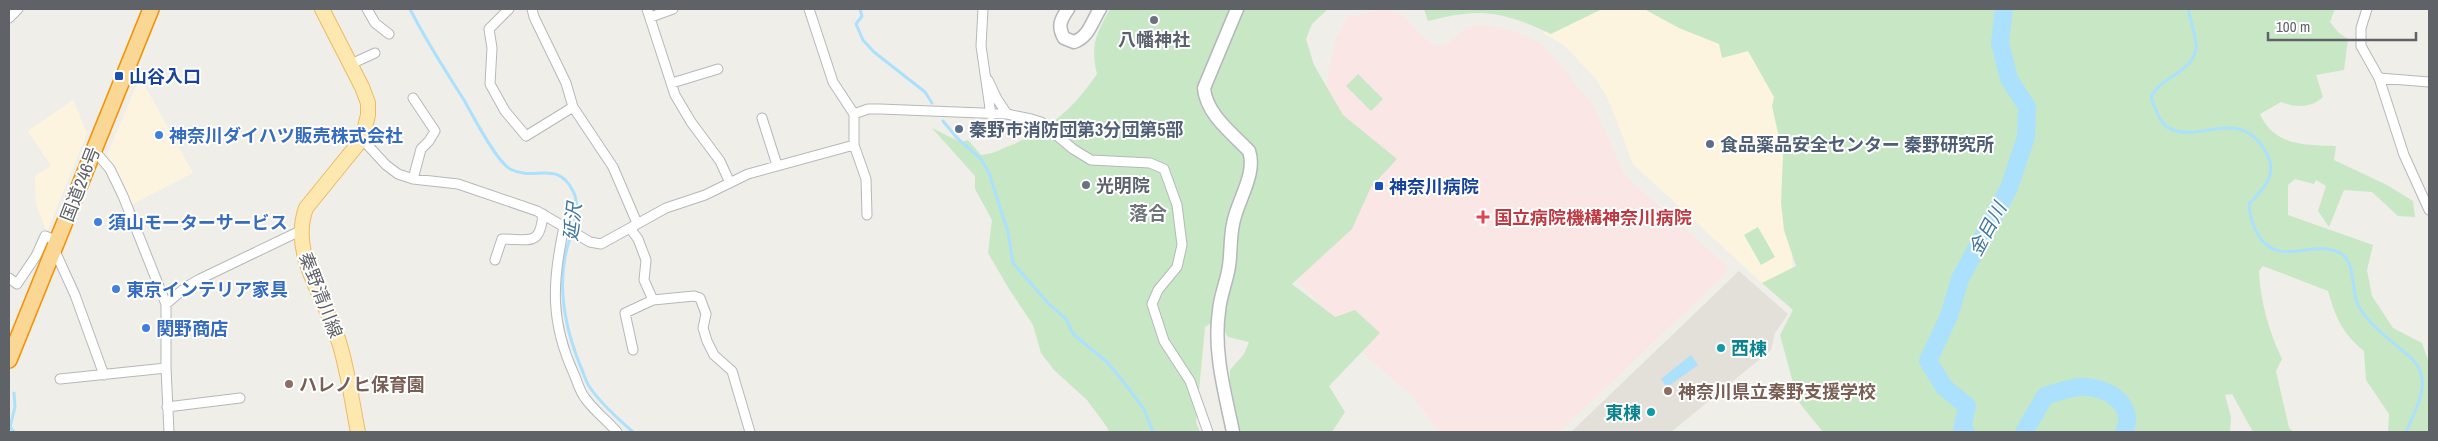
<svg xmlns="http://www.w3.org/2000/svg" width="2438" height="441" font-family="'Archivo Narrow','Noto Sans JP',sans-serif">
  <rect width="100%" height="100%" fill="#f0eee8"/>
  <path fill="#fdf4e0" d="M1587,9h77l99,34 32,93 -3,132 -30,15 -129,-119 -24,-63 -13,-22 -32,-34 -21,-12z
    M140,77l53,96 -62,32 -24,-50z
    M73,100l14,33 -40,99 -11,-27 -1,-29 16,-10 -23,-35z"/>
  <path fill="#e3dfd9" d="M1739,271l49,43 -13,19 -4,17 -100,82h-100z"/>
  <path fill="#fbe6e6" d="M1385,9l16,5 24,25 10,7 13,-2 16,-15 12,-4 15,1 23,5 25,11 17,18 38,47 31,69 102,90 -1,7 -167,159h-119l-30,-38 -54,-47 -62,-71 37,-217 5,-20 11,-22z"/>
  <path fill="#c8e7c5" d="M1110,9h218l-16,15 -6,15 8,26 29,50 54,44 -26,28 -19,42 -60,55 43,33 20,-7 25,23 -51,53 16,26 -13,20h-92l-10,-50v-12l14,-16 5,-12 -21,-5 -11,-18 -12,8 -9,95 4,10h-91l-2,-5 -20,-27 -33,-30 -13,-17 -8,-28 -24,-36 -21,-36 4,-33 -17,-31v-13l-43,-48 28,14 8,-2 13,15c16,-2 15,-4 28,-9 40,-16 64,-37 88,-72 -7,-30 -1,-39 13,-65z
    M1424,9h178l-51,25c-49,-23 -70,-27 -123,-13z
    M1644,9h691l-5,13 9,11 9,6 -4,31 -28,5 7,22c-12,11 -27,11 -42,5l-21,12c14,32 45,31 76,32l-2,14 53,25 26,16 2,16 -17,-1 -26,-24 -28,-2 -15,37 -11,-16 8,-25 -10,-6 -2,4 -19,-5 -7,6v30l85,30 -6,25 5,26 21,32 29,15 7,20v69h-41l1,-18 -23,-34 -2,-29c-22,-18 -28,-33 -36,-60l-65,-25 -4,5c1,29 10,61 23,88l-6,12 13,57 5,4h-41l-21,-38 -7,1 6,22 -1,15h-407l-25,-31 -18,-66 13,-25 -31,-27 34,-17 -12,-36 -3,-27 2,-48 -11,-49 2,-9 -26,-46 -26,7 -3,-14 -40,-16z
    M1358,74l25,25 -12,12 -25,-25z
    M1758,227l17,30 -14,8 -17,-30z"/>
  <path fill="#abe1fd" d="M1691,355l7,10 -31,22 -6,-8z"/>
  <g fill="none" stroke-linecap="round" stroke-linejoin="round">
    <path stroke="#abe1fd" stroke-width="3" d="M410,9c16,32 35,61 54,91 9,16 32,61 46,69 25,13 47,-10 63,22 10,18 -5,48 -8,66 -7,37 1,73 15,108 3,6 5,15 9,21 11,17 29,33 44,46
      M860,9l2,7 -6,8 7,16 11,12 51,40 7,11
      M2188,9c2,11 9,28 8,39 -3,25 -36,29 -45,49 4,10 8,27 20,32 33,14 69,-24 96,25 11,22 -4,35 -18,50 1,14 4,23 12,35 20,27 54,0 79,14 16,9 11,37 18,52 11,21 37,38 54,54 22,22 4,49 -6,73
      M943,121l14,17 24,21 8,14 19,59 5,31 35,40 18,16 7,15 34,28 15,18 22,29 9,23
      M14,432l-4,-5 5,-20 -1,-14"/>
    <path stroke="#abe1fd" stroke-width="18" d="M1966,432l-4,-1 5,-25 -23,-19 -16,-26 21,-45 11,-37 49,-91 17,-51 1,-30 -18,-28 -9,-36 4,-34
      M2024,432l21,-36c11,-3 23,-8 34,-9 26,-2 58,17 45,45"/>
    <g stroke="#b5b8bb" stroke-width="11">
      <path id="street" d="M367,9l8,14 14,11
        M509,9l-20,20 3,19 -2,36 15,27 21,25 47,-29
        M532,9l2,8 32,66 7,24 40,60 24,56
        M647,9l28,86 16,27 29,39 10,22
        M809,9l24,73 21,32v31l12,34 1,36
        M983,9l-2,37 10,69
        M2367,9l-6,19v18l18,32 25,77 25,55
        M651,17l22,-8
        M9,18l9,-9
        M351,64l24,-11
        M2379,78l50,4
        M988,80l9,19 10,15
        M672,83l46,-14
        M854,114l14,-5h12l127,5 24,5 10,3 32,27 18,11 59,3 14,6 13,36 5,40 -5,22 -19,23 -6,14 12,37 26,40 18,51
        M762,118l15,47
        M362,139l24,26 12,9 15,5 45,5 79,27 53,31 11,2 65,-36 39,-13 43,-21 106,-29
        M93,149l17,20 13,27 43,108v64l3,64
        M413,179l8,-30 8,-8 6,-10 -22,-33
        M564,227c-12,55 -14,95 10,147 3,7 6,18 11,24 9,13 22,22 32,34
        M630,228l8,11 8,21 -2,20 9,20 41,-4 6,2 6,16 -3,14 4,13 7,14 18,16 18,61
        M54,249l21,46 29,80
        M495,260l7,-21c28,0 38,8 41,-25
        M9,278l8,6 19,-28 9,-20 13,5
        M166,304l20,-17 14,-8 100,-48
        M633,350l-8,-37 28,-13
        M60,379l106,-11
        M167,407l73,-9"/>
    </g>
    <g stroke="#b4b7bb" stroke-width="15">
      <path id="secondary" d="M1068,9c-7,10 -11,17 -4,29l10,4c15,-5 18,-21 26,-33
        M1233,432c-8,-39 -20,-81 -14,-121 1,-15 8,-30 10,-45 2,-13 1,-28 4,-42 4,-23 24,-50 16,-73 -17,-18 -43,-37 -45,-63l33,-79"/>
    </g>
    <g stroke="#eeba62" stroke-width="16">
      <path id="primary" d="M322,9l40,78 6,16v12l-6,24 -56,69c-17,47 20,90 33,134 9,29 13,60 19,90"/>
    </g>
    <g stroke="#f29206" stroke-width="18">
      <path id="highway" d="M9,360l142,-351"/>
    </g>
    <use href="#street" stroke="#fff" stroke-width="9"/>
    <use href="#secondary" stroke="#fff" stroke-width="12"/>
    <use href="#primary" stroke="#fde9b0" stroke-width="14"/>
    <use href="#highway" stroke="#fad794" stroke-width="15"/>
  </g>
  <g fill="#6b7280" stroke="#fff" stroke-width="2">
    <circle cx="1154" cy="20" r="5"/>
    <circle cx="1086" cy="185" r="5"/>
  </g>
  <g fill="#1a4fb4" stroke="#fff" stroke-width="2">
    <rect x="114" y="71" width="10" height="10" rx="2.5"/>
    <rect x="1374" y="181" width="10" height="10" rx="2.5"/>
  </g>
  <g fill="#5c6f8a" stroke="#fff" stroke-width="2">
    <circle cx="959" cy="129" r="5"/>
    <circle cx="1710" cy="144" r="5"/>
  </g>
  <g fill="#3f7fe0" stroke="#fff" stroke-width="2">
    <circle cx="159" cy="135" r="5"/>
    <circle cx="98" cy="222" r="5"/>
    <circle cx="116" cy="289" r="5"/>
    <circle cx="146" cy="328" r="5"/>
  </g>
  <path fill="#e0444e" stroke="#fff" stroke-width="2" d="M1480.5 209.5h5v5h5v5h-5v5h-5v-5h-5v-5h5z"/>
  <g fill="#0f9aa8" stroke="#fff" stroke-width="2">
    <circle cx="1721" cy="348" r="5"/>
    <circle cx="1651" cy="412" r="5"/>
  </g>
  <g fill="#8d6e63" stroke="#fff" stroke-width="2">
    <circle cx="289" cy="384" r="5"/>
    <circle cx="1668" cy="391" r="5"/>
  </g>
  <g text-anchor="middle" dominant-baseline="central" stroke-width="4" stroke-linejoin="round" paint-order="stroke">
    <g font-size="18" font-weight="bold" fill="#5b616d" stroke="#fff">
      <text x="1154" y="39">八幡神社</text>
      <text x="1096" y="185" text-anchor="start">光明院</text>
    </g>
    <g font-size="18" font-weight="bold" fill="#164399" stroke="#fff" text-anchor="start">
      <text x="129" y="76">山谷入口</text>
      <text x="1389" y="186">神奈川病院</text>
    </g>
    <g font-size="18" font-weight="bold" fill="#4e5e75" stroke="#fff" text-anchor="start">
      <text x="969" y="129">秦野市消防団第3分団第5部</text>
      <text x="1720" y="144">食品薬品安全センター 秦野研究所</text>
    </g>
    <g font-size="18" font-weight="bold" fill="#366cbe" stroke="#fff" text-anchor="start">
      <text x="169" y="135">神奈川ダイハツ販売株式会社</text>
      <text x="108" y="222">須山モーターサービス</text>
      <text x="126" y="289">東京インテリア家具</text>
      <text x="156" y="328">関野商店</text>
    </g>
    <g font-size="18" fill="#5f6367" stroke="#fff">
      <text transform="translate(80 184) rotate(-69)">国道246号</text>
      <text transform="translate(321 295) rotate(69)">秦野清川線</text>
    </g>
    <g font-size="18" font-weight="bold" fill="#be3a42" stroke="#fff" text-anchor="start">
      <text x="1494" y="217">国立病院機構神奈川病院</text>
    </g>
    <g font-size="18" font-weight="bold" fill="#0d838f" stroke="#fff" text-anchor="start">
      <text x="1731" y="348">西棟</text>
      <text x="1641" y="412" text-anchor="end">東棟</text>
    </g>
    <g font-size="18" font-weight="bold" fill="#785e54" stroke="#fff" text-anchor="start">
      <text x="299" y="384">ハレノヒ保育園</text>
      <text x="1678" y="391">神奈川県立秦野支援学校</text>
    </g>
    <g font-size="19" font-weight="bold" fill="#707579" stroke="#fff">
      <text x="1148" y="213">落合</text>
    </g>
    <g font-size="19" font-style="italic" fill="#40779f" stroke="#fff">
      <text transform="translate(572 222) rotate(-83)">延沢</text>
      <text transform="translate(1987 229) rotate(-62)">金目川</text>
    </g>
  </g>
  <rect width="2438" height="441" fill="none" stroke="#5f6367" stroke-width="20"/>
  <path d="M2268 32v8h148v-8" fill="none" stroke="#5f6367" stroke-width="2.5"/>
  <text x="2276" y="32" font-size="15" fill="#5f6367" stroke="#ffffff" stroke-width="4" paint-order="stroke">100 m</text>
</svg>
